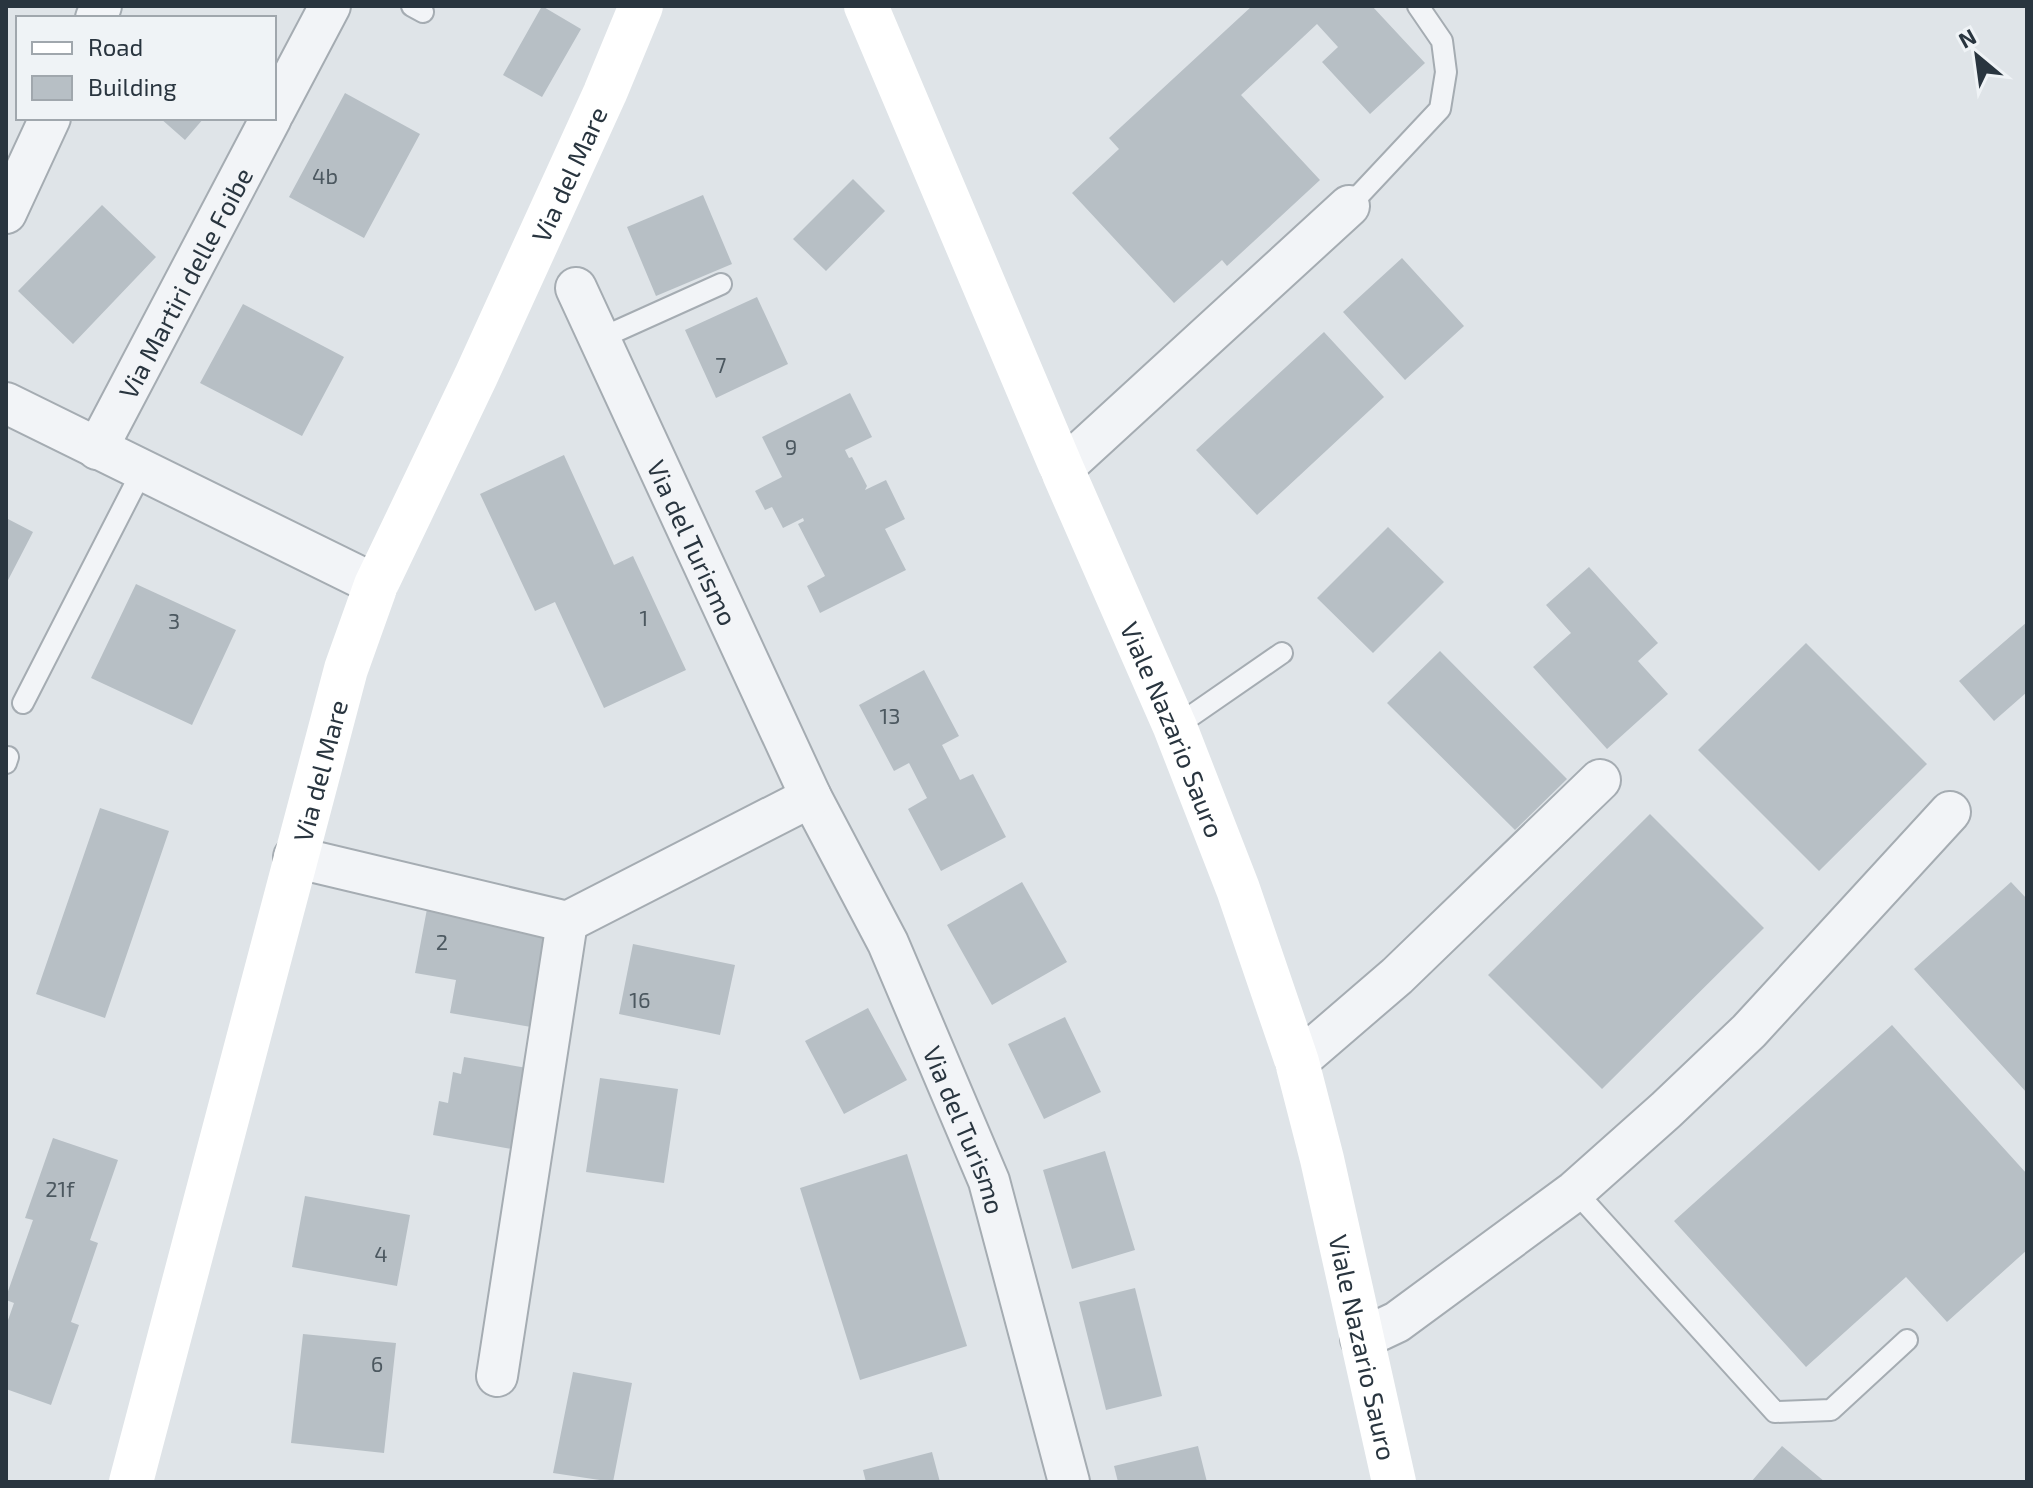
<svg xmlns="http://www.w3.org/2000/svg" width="2033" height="1488" font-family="'Exo 2',sans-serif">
  <rect width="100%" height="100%" fill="#dfe4e8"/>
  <path fill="#b7bfc5" d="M542,6l39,23 -39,68 -39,-22z
    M1252,6h120l53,57 -55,51 -48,-52 16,-15 -21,-23 -76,71 79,85 -93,86 -5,-6 -48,43 -102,-110 47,-44 -10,-11z
    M345,93l75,41 -56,104 -75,-41z
    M160,118h44l-19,22z
    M853,179l32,32 -59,60 -33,-32z
    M703,195l29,69 -76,32 -29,-69z
    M102,205l54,52 -83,87 -55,-53z
    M1402,258l62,68 -59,54 -62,-68z
    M757,297l31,67 -72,34 -31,-68z
    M243,304l101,53 -42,79 -102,-53z
    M1324,332l60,65 -127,118 -61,-65z
    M850,393l22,44 -27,13 4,8 3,-1 15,29 -2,4 21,-10 19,39 -20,10 21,41 -86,43 -13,-27 18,-10 -27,-52 6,-3 -1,-3 -20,10 -11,-21 -7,3 -10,-19 27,-14 -20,-40z
    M564,455l50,110 19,-9 53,114 -82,38 -49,-106 -20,9 -55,-117z
    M6,518l27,14 -27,52z
    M1388,527l56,55 -71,71 -56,-55z
    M1589,567l69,76 -20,18 30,33 -61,55 -74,-82 38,-34 -25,-28z
    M136,584l100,46 -44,95 -101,-47z
    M2027,622v70l-33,29 -35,-40z
    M1806,643l121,121 -108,107 -121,-121z
    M1440,651l127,128 -52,51 -128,-127z
    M924,670l35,66 -17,9 18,35 13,-6 33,63 -65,34 -33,-62 19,-11 -18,-35 -15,8 -35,-66z
    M100,808l69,23 -64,187 -69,-24z
    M1650,814l114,114 -162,161 -114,-114z
    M1022,882l45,80 -75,43 -45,-80z
    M2011,882l16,17v194l-113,-124z
    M427,909l121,21 -17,97 -81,-14 6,-33 -41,-7z
    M633,944l102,21 -15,70 -101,-21z
    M868,1008l39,72 -63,34 -39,-73z
    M1065,1017l36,75 -57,27 -36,-75z
    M1892,1025l135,149v76l-80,72 -41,-45 -100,90 -132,-146z
    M464,1057l63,11 -15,81 -79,-14 6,-34 9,2 5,-31 8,2z
    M600,1078l78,11 -14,94 -78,-11z
    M53,1138l65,22 -28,80 8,3 -27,79 8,3 -28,80 -45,-16v-63l8,-23 -8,-3v-3l27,-77 -8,-2z
    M1105,1151l30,99 -63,19 -29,-99z
    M907,1154l60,192 -107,34 -60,-192z
    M305,1196l105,19 -13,71 -105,-19z
    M1135,1288l27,108 -56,14 -27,-108z
    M303,1334l93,9 -12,110 -93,-10z
    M573,1372l59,11 -19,99 -60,-9z
    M1198,1446l9,36h-89l-4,-16z
    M1782,1446l43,36h-74z
    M932,1452l8,30h-74l-3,-12z"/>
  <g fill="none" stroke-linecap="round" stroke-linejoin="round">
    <g stroke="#a5acb2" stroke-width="24">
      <path id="lane" d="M412,6l11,6
        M1349,206l91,-97 6,-37 -4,-31 -24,-35
        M599,339l122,-55
        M23,703l119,-232
        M1175,727l107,-74
        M6,763l2,-6
        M1575,1191l200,221 56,-2 76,-70"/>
    </g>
    <g stroke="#a5acb2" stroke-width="44">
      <g id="street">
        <path d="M96,18l5,-12"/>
        <path d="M274,112l56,-106"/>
        <path d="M6,213l44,-95"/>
        <path id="s1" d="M576,288l235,509 77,146 101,238 80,301"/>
        <path d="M6,403l370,182"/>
        <path id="s2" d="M97,449l174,-331"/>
        <path d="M1062,469l287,-263"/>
        <path d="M294,857l273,65 244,-125"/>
        <path d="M1297,1062l100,-86 203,-196"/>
        <path d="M1361,1339l36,-17 178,-131 91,-81 83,-79 201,-219"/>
        <path d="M497,1376l70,-454"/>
      </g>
    </g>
    <use href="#lane" stroke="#f2f4f7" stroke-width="20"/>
    <use href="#street" stroke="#f2f4f7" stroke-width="40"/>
    <g stroke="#fff" stroke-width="44">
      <path id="s3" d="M866,6l196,463 113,258 63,162 59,173 25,97 72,323"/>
      <path id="s4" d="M131,1482l215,-813 30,-84 100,-209 129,-283 36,-87"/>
    </g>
  </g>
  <g text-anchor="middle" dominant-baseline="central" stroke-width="8" stroke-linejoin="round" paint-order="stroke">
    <g font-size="22" fill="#4c5860">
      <text x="325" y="175">4b</text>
      <text x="721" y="364">7</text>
      <text x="791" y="446">9</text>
      <text x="644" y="617">1</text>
      <text x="174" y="620">3</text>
      <text x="890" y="715">13</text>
      <text x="442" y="941">2</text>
      <text x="640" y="999">16</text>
      <text x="60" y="1188">21f</text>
      <text x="381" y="1253">4</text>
      <text x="377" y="1363">6</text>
    </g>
    <g font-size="26" fill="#29353f" stroke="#eff3f6">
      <text stroke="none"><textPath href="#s4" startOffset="1384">Via del Mare</textPath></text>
      <text stroke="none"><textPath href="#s2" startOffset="188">Via Martiri delle Foibe</textPath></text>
      <text stroke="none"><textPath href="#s1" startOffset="280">Via del Turismo</textPath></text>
      <text stroke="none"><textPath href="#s3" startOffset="786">Viale Nazario Sauro</textPath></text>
      <text stroke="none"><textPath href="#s4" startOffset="736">Via del Mare</textPath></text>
      <text stroke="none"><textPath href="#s1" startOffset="928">Via del Turismo</textPath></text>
      <text stroke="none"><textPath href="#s3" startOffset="1434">Viale Nazario Sauro</textPath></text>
    </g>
  </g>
  <rect width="2033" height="1488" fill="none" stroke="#29353f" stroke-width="16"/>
  <rect x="16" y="16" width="260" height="104" fill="#eff3f6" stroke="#a0a7ad" stroke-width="2"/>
  <rect x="32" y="42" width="40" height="12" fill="#ffffff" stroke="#a0a7ad" stroke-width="2"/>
  <text x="88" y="56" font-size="24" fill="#29353f">Road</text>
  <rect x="32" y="76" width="40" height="24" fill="#b7bfc5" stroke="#a0a7ad" stroke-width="2"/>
  <text x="88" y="96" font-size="24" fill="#29353f">Building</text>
  <g transform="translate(1977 56) rotate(331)" stroke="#eff3f6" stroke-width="6" paint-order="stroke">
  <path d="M0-6L14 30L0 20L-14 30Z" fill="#29353f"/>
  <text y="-12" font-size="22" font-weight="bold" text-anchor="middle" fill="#29353f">N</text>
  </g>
</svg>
